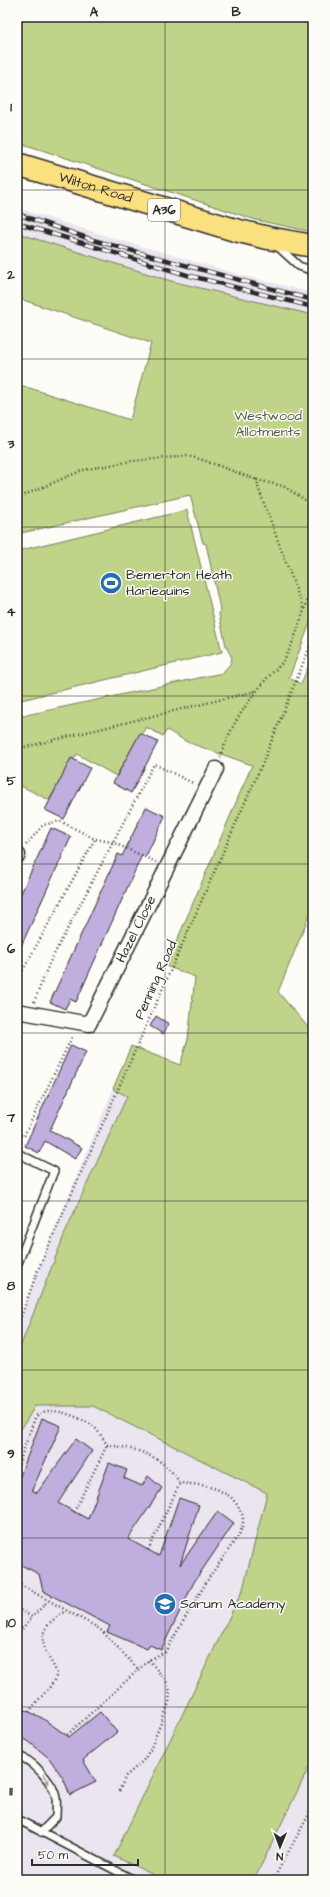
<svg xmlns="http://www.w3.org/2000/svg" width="330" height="1897" font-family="'Architects Daughter',sans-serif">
  <rect width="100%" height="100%" fill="#fdfcf7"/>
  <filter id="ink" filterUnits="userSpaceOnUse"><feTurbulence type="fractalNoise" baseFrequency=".025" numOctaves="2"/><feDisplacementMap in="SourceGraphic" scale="8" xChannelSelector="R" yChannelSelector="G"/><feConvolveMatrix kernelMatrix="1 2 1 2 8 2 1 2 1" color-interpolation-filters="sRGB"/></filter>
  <g filter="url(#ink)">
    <path fill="#ebe5f0" d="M17,208l103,32 125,36 68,17v22l-142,-34 -154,-47z
      M113,1089l200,94v697h-296v-553l20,-55z"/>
    <path fill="#bfd389" stroke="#757f5a" d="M17,17h296v215l-57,-12 -239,-78z
      M17,233l154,48 142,34v300l-24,63 12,6 12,-29v251l-35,86 35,41v726l-59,121h-90l-50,-24 129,-267 24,-96 -174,-87h-58l-18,30v-81l50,-127 60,-132 -14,-7 18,-43 49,19 8,-26 7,-62 -29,-11 86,-201 -65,-23 -20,-12 -4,6 -17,-9 -30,49 -39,-22 -28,46 -32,-16v-67l205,-44 9,-10 1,-5 -6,-12 -7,-32 1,-5 -14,-65 -3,-1 -13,-48 -173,39v-150l113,36 21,-77 -134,-45z
      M187,510l35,142 -205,49v-150z"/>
    <path fill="#c0aede" stroke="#2b2b2b" d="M140,733l18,9 -27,51 -18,-10z
      M71,758l19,10 -26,51 -19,-9z
      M146,807l19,9 -19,40 -4,-1 -66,147 -6,-3 -5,10 -15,-7 68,-148 4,2z
      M51,828l20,9 -54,118v-53z
      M156,1016l13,8 -6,10 -13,-8z
      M71,1045l15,7 -36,78 32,18 -7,11 -30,-18 -6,12 -14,-7z
      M42,1418l19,8 -29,64 5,3 39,-54 16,12 -34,52 30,16 21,-56 18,7 -3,8 18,8 6,-10 14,12 -34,51 31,17 20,-58 20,7 -19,60 38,-54 16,12 -40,59 -33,68 -11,-5 -3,4 -40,-17 3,-6 -67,-35 -4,-17 -22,-11v-79z
      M17,1706l25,12 27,19 31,-25 17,20 -34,28 13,22 -26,13 -7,-17 -14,-20 -21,-17 -11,-5z"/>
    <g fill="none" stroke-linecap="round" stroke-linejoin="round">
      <g stroke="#2b2b2b" stroke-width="10">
        <path id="service" d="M276,245l23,21 14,5
          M17,1153l37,18 -37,95
          M17,1756c14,2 37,27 39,42 1,6 0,13 0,19l-15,15
          M17,1819l117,61"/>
      </g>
      <g stroke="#2b2b2b" stroke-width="17">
        <g id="minor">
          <path d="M17,856l1,-1"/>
          <path id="s1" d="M17,1011l72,13 127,-255"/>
        </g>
      </g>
      <g stroke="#2b2b2b" stroke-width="25">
        <g id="trunk">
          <path id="s2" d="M17,164l218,66 33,8 45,8"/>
        </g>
      </g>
      <path stroke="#2b2b2b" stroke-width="2.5" stroke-dasharray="1 3" stroke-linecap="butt" d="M17,498l66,-28 49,-9 56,-5 15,4 54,20
        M303,608l-45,-121 -1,-7 26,6 30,19
        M17,749l239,-58
        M220,757c11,-31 23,-49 43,-74 6,-8 13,-13 19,-20 12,-17 24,-60 31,-81
        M26,845l17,-20 17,-4 35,18 17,3 44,20
        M17,981l78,-142
        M34,1002l15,-38 105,-200 39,19
        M17,1133l7,3 49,-101
        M17,1328l20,-56 226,-510 50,-123
        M17,1468l18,-50c11,-16 43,-1 57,7 6,5 11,13 15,20 31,3 56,11 73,38l21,2 16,4 14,8 7,9 5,10v9l-4,10 -29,41 -45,76 -16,8 -83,76
        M74,1512l33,-67
        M148,1550l32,-67
        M17,1583l83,46 39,41
        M17,1608l15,9 16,-16
        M17,1635l15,-18
        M29,1712c9,-14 22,-22 28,-38 -2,-7 -7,-13 -10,-20 -11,-22 1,-32 19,-43
        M119,1791l7,-15 17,-15 7,-11 19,-47 1,-12 -4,-10 -17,-21
        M273,1880l40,-73"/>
      <use href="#service" stroke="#fdfcf7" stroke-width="7"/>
      <use href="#minor" stroke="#fdfcf7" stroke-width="14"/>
      <use href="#trunk" stroke="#fbe080" stroke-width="22"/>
      <g stroke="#2b2b2b" stroke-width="4.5">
        <path id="rail" d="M17,214l76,26 220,60
          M17,223l170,52 126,32"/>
      </g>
      <use href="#rail" stroke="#fdfcf7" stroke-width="3" stroke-dasharray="9" stroke-linecap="butt"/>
    </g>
    <defs><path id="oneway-solid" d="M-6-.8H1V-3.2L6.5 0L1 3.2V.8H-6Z"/></defs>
    <use fill="#9e9e9b" href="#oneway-solid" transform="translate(46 1779) rotate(57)"/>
  </g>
  <path fill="none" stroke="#2b2b2b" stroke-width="1" stroke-opacity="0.55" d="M165,17v1863M17,190h296M17,359h296M17,527h296M17,696h296M17,864h296M17,1033h296M17,1201h296M17,1370h296M17,1538h296M17,1707h296"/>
  <defs>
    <g id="stadium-disc" transform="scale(1.15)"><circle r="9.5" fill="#1f6fb2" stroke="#fdfcf7"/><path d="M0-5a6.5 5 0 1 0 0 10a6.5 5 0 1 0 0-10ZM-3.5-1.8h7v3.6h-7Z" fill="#fff"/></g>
    <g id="school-disc" transform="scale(1.15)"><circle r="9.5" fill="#1f6fb2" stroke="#fdfcf7"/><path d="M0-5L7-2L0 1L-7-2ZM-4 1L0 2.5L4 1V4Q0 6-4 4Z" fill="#fff"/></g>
  </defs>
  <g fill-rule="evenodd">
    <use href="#stadium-disc" x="111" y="583"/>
    <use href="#school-disc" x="165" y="1604"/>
  </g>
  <g text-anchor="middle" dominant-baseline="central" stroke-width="3" stroke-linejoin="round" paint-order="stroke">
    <rect fill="#fdfcf7" stroke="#6a6a68" stroke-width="1" x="148" y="199" width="32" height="22" rx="3"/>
    <g font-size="13" font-weight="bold" fill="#2b2b2b">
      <text x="164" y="210">A36</text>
    </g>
    <g font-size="14" fill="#2b2b2b" stroke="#fdfcf7">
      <text stroke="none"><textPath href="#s2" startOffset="82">Wilton Road</textPath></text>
      <text stroke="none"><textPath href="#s1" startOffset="179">Hazel Close</textPath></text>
      <text transform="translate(156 980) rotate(-66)">Penning Road</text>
    </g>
    <g font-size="14" fill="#575d47" stroke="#fdfcf7">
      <text x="268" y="416">Westwood<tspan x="268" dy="16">Allotments</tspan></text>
    </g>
    <g font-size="14" fill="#2b2b2b" stroke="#fdfcf7" text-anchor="start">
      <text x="126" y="575">Bemerton Heath<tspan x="126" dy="16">Harlequins</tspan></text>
      <text x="180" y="1604">Sarum Academy</text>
    </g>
  </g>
  <rect width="330" height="1897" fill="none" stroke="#fdfcf7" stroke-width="44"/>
  <g transform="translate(280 1847) rotate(181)" stroke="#fdfcf7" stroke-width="3" paint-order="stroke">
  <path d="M0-3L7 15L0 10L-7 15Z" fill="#2b2b2b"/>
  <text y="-6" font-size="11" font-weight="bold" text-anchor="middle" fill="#2b2b2b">N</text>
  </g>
  <path d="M32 1859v6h106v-6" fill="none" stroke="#2b2b2b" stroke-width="2"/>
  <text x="38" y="1859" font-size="12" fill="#2b2b2b" stroke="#fdfcf7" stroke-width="3" paint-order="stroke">50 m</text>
  <rect x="22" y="22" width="286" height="1853" fill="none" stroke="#2b2b2b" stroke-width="1.5"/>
  <g font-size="13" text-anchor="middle" font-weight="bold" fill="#2b2b2b">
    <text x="94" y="16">A</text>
    <text x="236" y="16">B</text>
    <text x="11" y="111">1</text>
    <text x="11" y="279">2</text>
    <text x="11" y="448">3</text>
    <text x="11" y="616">4</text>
    <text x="11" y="785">5</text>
    <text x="11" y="953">6</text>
    <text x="11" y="1122">7</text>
    <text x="11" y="1290">8</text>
    <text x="11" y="1458">9</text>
    <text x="11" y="1627">10</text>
    <text x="11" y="1795">11</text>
  </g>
</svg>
